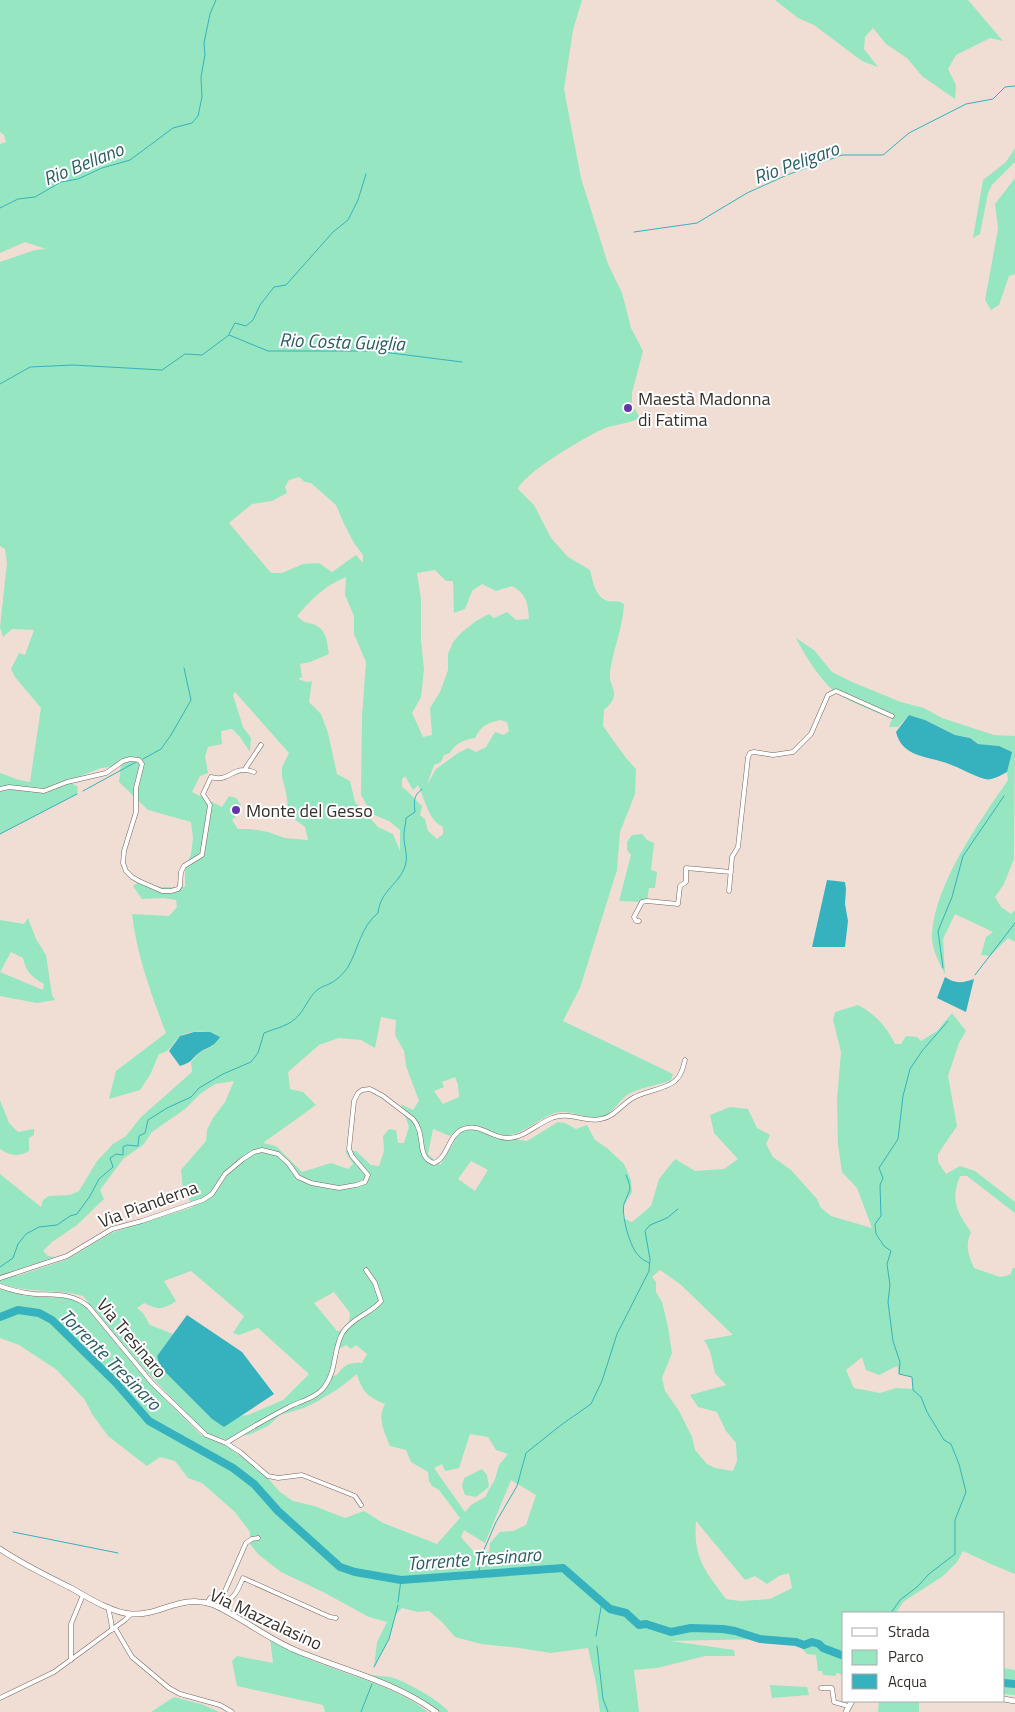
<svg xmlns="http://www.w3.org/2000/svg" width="1015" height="1712" font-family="'Titillium Web',sans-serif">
  <rect width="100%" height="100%" fill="#f0ded5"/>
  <path fill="#96e6c2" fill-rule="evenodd" d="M0,0h582l-9,30 -9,59 17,89 27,86 14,29 9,35 12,23 -11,42v11l8,14c-12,6 -25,6 -37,11 -18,8 -79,44 -85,60l16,16 17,33 17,19 22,13c3,12 5,27 18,31 6,1 11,-1 16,3 -1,24 -11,45 -14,68 -2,17 14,20 -6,38l-1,16 23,32 10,11 -1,25 -15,38 -3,38 -37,118 -17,33 110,53 -2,6c-14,6 -31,7 -44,15 -9,7 -17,23 -30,23 -14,0 -27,-9 -42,-5 -16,5 -28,19 -45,22 -25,3 -32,-24 -60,1l-17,-7 -5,25 12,11 13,-21 4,-11 14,-6 30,10 26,4 31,-19 7,1 11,6 11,-4 8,15 12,8 17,16 7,16 1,12 -8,13 -1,13 9,4 19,-16 8,-27 16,-20 20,12 29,-2 14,-10 -24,-26 -4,-18 20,-8 18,2 9,19 13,7 -4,9 7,13 18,13 26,29 4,9 10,8 41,12 -15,-40 -15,-16 -4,-27 -1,-46 4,-47 -8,-32 2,-8 23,-7c16,8 29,22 37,39h6l5,-8 11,1 4,4 16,-10 15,-18 14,18 -7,12 -11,33 9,50 -19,28v8l8,12 14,-8 15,5 40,31v11l-48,-37h-7c-10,24 -3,36 11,56 -6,14 -3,22 3,36l26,9 10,-2 3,-7h2v306l-22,-9 -30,-14 -6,11 -14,14 -40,26 -7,11h-52v62l-8,-2v3l-13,-1 -1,-4h-4l-2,-16 -9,-1 -11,-12 -36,-3 -89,2 63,9 1,6h-30l-48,12 -23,2 5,42h-39l-4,-29 -8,-35 -37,5 -32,-5 -38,-4 -26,-7 -13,-15 -13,-11 -11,1 -16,-4 -7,7 -6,24 -15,28 3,-25 10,-20 -18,-5 -46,-25 -42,-20 -22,-17 -9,-11v-12l-15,-20 -33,-29 -14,-5 -13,-17 -15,-4 -13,9 -39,-30 -16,-22 -7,-14 -28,-30 -38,-25 -19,-7v-49l26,7 45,2 12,6 66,79 52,52 26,11 38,29 15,17 13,9 21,5 31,12 19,-7 19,12 54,21 23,-26 -21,-28 -7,-4 -3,-5 -1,-9 -17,-10 -5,-12 -16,-4c-6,-15 -13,-27 -5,-42 -17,-7 -23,-12 -28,-30l-19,15 -20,12 -14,7 -24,7 -12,11 -17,8 -25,6 -15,-5 -10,-6 -57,-60 -61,-73c-27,-8 -57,-2 -83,-13v-109l41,33 2,-7 6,-4 21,-1 9,-4 18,-30 16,-17 13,-8 15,-19 51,-45 -1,-10 9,-10 13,-6 -3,-14c-9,0 -23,-2 -31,5 -9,9 -6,13 -20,17l-9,21 -10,15 -31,9 7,-28 50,-38c-15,-39 -29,-77 -34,-119l37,2 8,-9 -1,-7 -12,-2 -22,1 -9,-13 6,-4 22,5h24v-18l6,-15 2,-16 -2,-16 -43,-12 -29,-28 2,-16 -20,2 -33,13 10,6 -1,7 -77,40v-61l19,7 11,2 11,-74 -26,-31 -4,-8 8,-16 6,2 9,-25 -22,-1 -9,8 -3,-10 7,-64 -2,-14 -5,-3v-284l35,-12 11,-1 -21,-7 -25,11v-109l6,-2 -2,-7 -4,-3zM299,477l6,5 6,1 25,22 8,19 10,19 9,12v8l-7,-8 -24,17 -13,-9 -16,1 -21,9h-11l-42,-50 23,-19 20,-3 15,-8 -2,-6 4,-7zM435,570l11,11h7l1,32 11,-4 7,-18 10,-7 14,7 16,-5c15,8 16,18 17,33l-13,1 -9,-8 -13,6 -5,-4 -13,7 -14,11 -9,10 -5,12v16l-8,22 -10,16 2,27 -9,2 -11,-24 9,-16 3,-28 -3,-28v-42l-4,-26zM346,577l-1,18 9,21v18l12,28 -4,54 -1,79 11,19 17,7 11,9v21l-7,-17 -15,-7 -23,-25 -5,-21 -13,-7 -9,-41 -7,-19 -12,-12 3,-21 -5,1 -9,-3 4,-2 -2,-13 10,-2 19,-8c-2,-11 -2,-24 -14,-29 -9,-4 -9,0 -18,-9 16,-18 26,-29 49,-39zM235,692l54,61 -7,14v10l4,15 3,23 16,12 3,13 -23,-2 -17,-6 -17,-3h-13l-6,-9 6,-6 3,-9 -5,-7 -7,-2 -7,11 -30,-15 8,-16 8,-3 -3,-17 3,-9 14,-3 -1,-13 11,-2 8,8 10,15 1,-14 -8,-11 -10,-32zM500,720l7,2 2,9 -5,4 -9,-3 -9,15 -10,5 -8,-4 -10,5 -22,16 -9,16 7,-20 7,-3 3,-7 6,-2c4,-9 16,-14 25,-15 6,-12 12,-15 25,-18zM405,776l8,14 5,-5c7,14 10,35 25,42v7l-6,5 -9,-8 -3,-12 -5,-4 2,-9c-7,-6 -12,-14 -20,-19v-8zM381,1017l15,3 -1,15 9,16 2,15 13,35 -6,9 -12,-6 8,23 -5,16h-6l-2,-13 -7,-1 -6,7 1,15 -5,15 -8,-1 -15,-14h-11l8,13 -5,5 -17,-6 -29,9 -26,-26 -13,-3 53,-38 -13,-13 -13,-3 -2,-17 31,-27 20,-7 22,2 14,8zM455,1077l3,8 1,12 -16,7 -9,-13 10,-4 -2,-5zM234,1081l-9,21 -12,16 -6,12 -1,11 -25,29 2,19 10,18 -82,26 -43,26 -51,17 -3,-5 41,-14 -7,-1 -5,-5 9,-9 25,-17 27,-26 -4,-9 24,-32 19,-13 9,-13 33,-23 15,-15 15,-10zM471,1161l17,9 -13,21 -17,-12zM660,1270l20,14 53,51 -29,5 6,11 5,22 11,12 -36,10 8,12 19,5 9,19 10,12 1,18 -4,10 -18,-3 -8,-4 -12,-14 -3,-13 -13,-26 -14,-20 -3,-13 10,-25 -4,-26 -6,-25 -6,-10v-10l-4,-5zM191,1271l53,45 -11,17 6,2 19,-7 51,46 -26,26 -35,15 -8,1 -16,10 -12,-7 -52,-52 -3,-11 16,-22 -23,-9 -7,-12 -6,-5 7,-5c14,7 19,7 32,-2l-12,-20zM334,1292l16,21 -1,9 -9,9h-3l-23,-28zM346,1345l5,4 5,-4 11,9 -5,9c-13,-1 -18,2 -25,12l-6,1 6,-26zM862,1357l4,13 13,5 18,-9 2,8 13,3 1,12 -17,-1 -16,5 -26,-5 -8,-18zM470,1434l18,3 8,13 12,4 -9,11 -4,14 -10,18 -14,8 -6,7 -31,-44 8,-4 3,7 14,-3zM511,1480l25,15 -10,30 -13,6 -13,1 -10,11 -1,9h-15l-13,-15 3,-7 21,13zM696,1521l49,59 10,-4 12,8 12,-8 10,-3 3,15 -22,11 -30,2 -14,-2c-21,-28 -33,-41 -30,-78z
    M775,0h193l35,41 -13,-3 -34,17 -8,14 8,16 -1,14 -33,-23 -15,-18 -21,-14 -13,-16 -8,9 -1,12 14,18 -16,-6 -48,-36 -16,-7z
    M1015,148v14l-23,23 -4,8 -8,41 -7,4 10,-58 23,-18z
    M1015,178v96l-6,2 -10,29 -8,5 -6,-10 13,-71 -3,-25z
    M796,638l18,12 18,22 20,10 49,20 23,6 18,10 52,17 21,1 -1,123 -10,25 -9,13 6,10 10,7 4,-4v32l-7,-4 -18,18 -9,-1 5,-18 7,-5 -38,-18 -12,25 2,35c-6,-12 -14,-26 -13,-40 3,-51 48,-113 76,-154l-1,-8 2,-9 -10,-17 -21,-2 -8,-6 -15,-3 -30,-15 -16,-5 -11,12h-9l3,-8c-15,-7 -41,-16 -54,-25 -18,-13 -32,-37 -42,-56z
    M642,834l5,6 7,3 -3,27 6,2 -2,16h-6l-2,13 -5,1 -23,-1 12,-46 -4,-5v-8l5,-7z
    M28,918l8,21 10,16 6,40 3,5 -18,3 -37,-7v-76l24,4zM11,952l12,6c3,14 9,19 21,26l-1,6 -43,-18z
    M0,1100l9,23 9,9 16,-3v6l-5,3v13c-10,6 -19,5 -29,-2z
    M482,1469l5,6 2,11 -4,4 -9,7 -11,-2 -3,-9 2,-8z
    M270,1639c11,6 22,13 34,18 41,18 88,27 124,55h-103l-2,-7 -86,-19 -5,-25 5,-5 36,7z
    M1004,1668l11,2v25l-11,-1z
    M371,1675c7,1 16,1 23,3 16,6 45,22 55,34h-10l-24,-16z
    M770,1685l37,2 2,8 -37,3z
    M174,1697l30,8 15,7h-68z
    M879,1701h40v11h-41z"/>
  <path fill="#35b2bd" d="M909,715l16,5 30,15 15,3 8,6 21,2 13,6 -5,20c-6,3 -15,9 -22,7 -11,-3 -25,-11 -36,-15 -20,-8 -47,-6 -53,-32z
    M827,880l18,2 1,7 -1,15 3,17 -3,26h-33z
    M945,977c10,7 18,6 29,2l-8,33 -29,-14z
    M194,1032h16l10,5c-8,11 -10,9 -20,15 -9,7 -7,10 -20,14l-11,-15 11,-15z
    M187,1315l55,37 32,42 -50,33 -12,-8 -52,-52 -3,-11z"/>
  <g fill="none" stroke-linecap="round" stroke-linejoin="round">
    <path stroke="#35b2bd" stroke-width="1" d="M0,208l18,-9 17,-2 26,-15 17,-3 24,-11 28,-8 43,-32 19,-5 6,-7 4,-19 -1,-20 4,-23 -1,-11 6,-29 6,-14
      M634,232l63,-9 50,-30 40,-18 55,-20h41l26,-22 57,-29 27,-5 12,-12 10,-1
      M229,334l6,-11 11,3 7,-6 7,-15 14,-18 12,-2 47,-53 15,-12 10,-20 8,-26
      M0,384l30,-17 43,-2 89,5 23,-16 17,1 27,-20 39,16h107l87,11
      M143,759l18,-10 10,-14 20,-35 -7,-32
      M83,791l53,-29
      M0,834l77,-40
      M943,968l-5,-37 14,-34 11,-41 41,-60
      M975,975l40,-52
      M626,1175c7,16 3,15 -2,29 -3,11 6,44 15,52 2,3 7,5 10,7
      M0,1267l13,-9 5,-14 8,-10 13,-7 18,-2 13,-9 7,-2 13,-18 9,-17 14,-12 -3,-9 6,-4 7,1v-8l4,-2 11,1 1,-10 6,-3 3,-13 19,-12 24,-11 8,-9 24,-14 28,-12 7,-9 6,-20c12,-5 26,-7 35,-18 7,-8 11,-21 21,-27 3,-2 8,-3 11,-5 6,-3 14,-11 17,-16 10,-17 13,-41 30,-54 3,-24 21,-28 27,-47 4,-10 -2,-22 -1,-32 0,-5 2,-11 2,-16l9,-6c-1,-11 -2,-16 7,-23
      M13,1532l105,21
      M479,1575l1,-16 16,-37 21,-36 9,-33 35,-28 30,-21 11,-23 15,-47 32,-63 1,-12 -5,-28 5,-6 17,-7 11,-9
      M398,1602l3,-22
      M891,1613l9,-13 17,-13 12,-13 26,-20v-34l11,-28 -7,-28 -8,-20 -7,-4 -17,-28 -6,-15 -8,-7 -1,-13 -13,-3 1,-12 -7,-21 -5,-39 2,-17 -3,-21 4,-13 -7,-5 -8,-12 -1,-10 6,-8 -1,-31 3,-7 -4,-10 19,-29 5,-43 7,-27 12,-18 26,-30
      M596,1636l6,-34
      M597,1646l6,53 5,13
      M374,1667l15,-28 9,-34
      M361,1712l11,-28"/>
    <path stroke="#35b2bd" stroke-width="8" d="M0,1317l18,-7 21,3 13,7 65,64 32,37 84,47 21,16 24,27 62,56 15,5 46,8 162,-12 47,41 16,4 13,12 7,-1 25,8 20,-4 32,1 12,2 25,8 36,3 8,3 8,-3 7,2 4,4 21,8
      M1004,1683l11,1"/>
    <g stroke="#75665e" stroke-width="5">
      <path id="street" d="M245,769l16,-24
        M0,789l9,-2 35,4 23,-9 39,-9 17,-12 7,-2 9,1 3,4 -6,24v24l-12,39 -1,12 3,8 6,6 7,4 23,10h9l7,-2 2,-3 1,-14 3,-6 18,-11 8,-50 -7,-11 8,-17c20,6 21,-13 43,-5
        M729,891l3,-34 6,-10 10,-90 2,-4 4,-1 19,3 20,-3 18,-18 17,-39 8,-4 56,25
        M639,921h-3l-2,-4 8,-15 5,-1 31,3 2,-18 6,-4v-14l45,4
        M0,1278l67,-22 45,-27 30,-8 61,-21 9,-6 13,-20 18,-15 11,-7 8,-2 16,4 10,9 10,14 13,6 28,5 17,-3 9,-3 3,-7 -16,-19 -3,-7 5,-48 4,-8 4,-3 8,-1 13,7 30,23c14,16 2,38 21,44 14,-5 14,-28 29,-34 18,-6 28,9 44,9 16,1 31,-15 45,-20 18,-7 33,5 49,1 13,-2 21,-15 32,-21 12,-7 33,-9 42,-17 6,-5 8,-13 10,-21
        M0,1286c11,4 23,7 35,8 21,1 38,-1 54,13l63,76 54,52 20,8 14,9 28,24 10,2 24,-3 53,21 6,9
        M226,1443c21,-13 42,-25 63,-36 12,-6 29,-10 36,-21 12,-16 8,-38 18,-54 10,-15 29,-19 38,-31l-6,-18 -9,-13
        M221,1600c13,3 18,-13 22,-22l87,39 6,1
        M207,1603l3,-5 7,3 4,-1 25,-57 6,-4 6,-1
        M108,1607l3,14 1,9
        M115,1628l17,29 37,31 11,6 40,11 12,7
        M71,1660v-36l12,-29
        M821,1688h11l2,14 14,4
        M0,1698l54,-26 71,-52 6,-6"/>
    </g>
    <g stroke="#75665e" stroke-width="6">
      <path id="secondary" d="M0,1549c22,15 47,27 71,39 16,9 41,25 60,26 30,2 49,-21 83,-9 28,13 53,33 81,45 47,20 99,31 141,62
        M1004,1699l11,2
        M846,1712l6,-11"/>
    </g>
    <use href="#street" stroke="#fff" stroke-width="4"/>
    <use href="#secondary" stroke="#fff" stroke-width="5"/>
  </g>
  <g fill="#6632a9" stroke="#fff" stroke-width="2">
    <circle cx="628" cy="408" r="5"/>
    <circle cx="236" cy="810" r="5"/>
  </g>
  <g text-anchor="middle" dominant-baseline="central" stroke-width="4" stroke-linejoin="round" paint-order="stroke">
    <g font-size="18" fill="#352f2b" stroke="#fff" text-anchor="start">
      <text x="638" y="398">Maestà Madonna<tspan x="638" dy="21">di Fatima</tspan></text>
      <text x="246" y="810">Monte del Gesso</text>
    </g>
    <g font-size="18" fill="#352f2b" stroke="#fff">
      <text transform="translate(148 1204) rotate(-20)">Via Pianderna</text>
      <text transform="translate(132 1338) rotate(50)">Via Tresinaro</text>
      <text transform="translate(266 1619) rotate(25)">Via Mazzalasino</text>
    </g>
    <g font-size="19" font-style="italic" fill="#2b5d62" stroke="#fff">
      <text transform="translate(796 162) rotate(-20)">Rio Peligaro</text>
      <text transform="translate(83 163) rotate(-22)">Rio Bellano</text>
      <text transform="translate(342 341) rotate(2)">Rio Costa Guiglia</text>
      <text transform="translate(111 1359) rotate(45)">Torrente Tresinaro</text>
      <text transform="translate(474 1558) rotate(-4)">Torrente Tresinaro</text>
    </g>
  </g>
  <rect x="842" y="1612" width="162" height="90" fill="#ffffff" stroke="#aeacaa"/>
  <rect x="852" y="1628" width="25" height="8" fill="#ffffff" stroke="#aeacaa"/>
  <text x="888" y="1637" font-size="15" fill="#352f2b">Strada</text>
  <rect x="852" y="1650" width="25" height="15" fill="#96e6c2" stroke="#aeacaa"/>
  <text x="888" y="1662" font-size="15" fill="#352f2b">Parco</text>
  <rect x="852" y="1674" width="25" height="15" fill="#35b2bd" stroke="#aeacaa"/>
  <text x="888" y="1687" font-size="15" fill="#352f2b">Acqua</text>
</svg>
